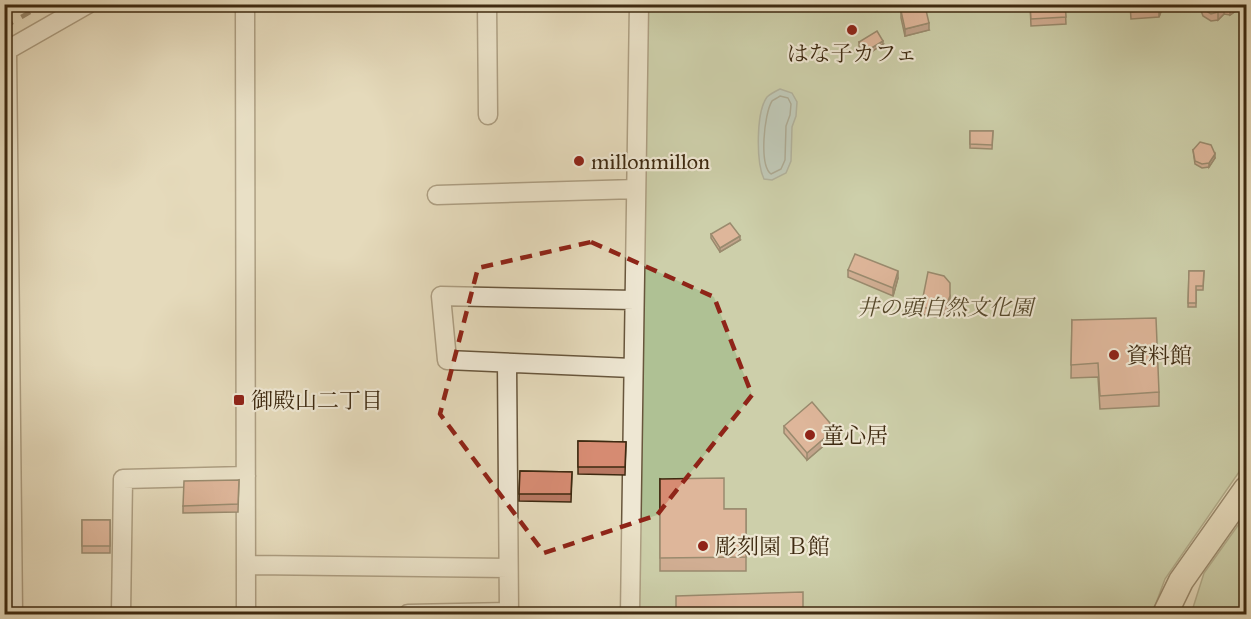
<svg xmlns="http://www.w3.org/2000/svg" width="1251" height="619" font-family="'IM FELL Great Primer','Noto Serif JP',serif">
  <rect width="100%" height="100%" fill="#e5dabb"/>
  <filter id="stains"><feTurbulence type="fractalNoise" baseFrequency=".00333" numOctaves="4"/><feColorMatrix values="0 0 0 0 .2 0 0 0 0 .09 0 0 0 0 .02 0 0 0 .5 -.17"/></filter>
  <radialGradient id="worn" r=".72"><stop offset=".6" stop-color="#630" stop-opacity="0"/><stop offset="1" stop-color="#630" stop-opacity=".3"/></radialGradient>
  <path fill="#afc194" stroke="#767652" stroke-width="1.5" d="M647,5h599v457l-81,117 -13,35h-513z
    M1246,514v100h-55l13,-41z"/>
  <path fill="#98b9b9" stroke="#748076" stroke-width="1.5" d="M780,89l12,4 5,9 -1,14 -4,11 -1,34 -5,12 -14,7 -8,-1c-8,-17 -8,-67 3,-82 3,-3 9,-6 13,-8z"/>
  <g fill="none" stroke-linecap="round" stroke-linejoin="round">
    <path stroke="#6b7265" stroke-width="1.5" d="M780,96l8,2 3,6 -1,11 -4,11 -1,34 -4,9 -10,5c-12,-9 -7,-60 1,-73 1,-1 7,-4 8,-5z"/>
    <g stroke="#68563c" stroke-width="21">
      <path id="minor" d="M245,4l1,610
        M487,4l1,111
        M7,50l6,564
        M4,52l84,-48
        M437,195l199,-6
        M507,363l2,251
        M632,368l-185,-8 -6,-64 193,4
        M247,565l261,3
        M121,614l2,-135 123,-3
        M408,614l101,-2
        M630,614l9,-610"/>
    </g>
    <g stroke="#3e2a11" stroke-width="27">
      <path id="major" d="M1165,614l16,-33 65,-92"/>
    </g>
    <use href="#minor" stroke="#eee7d3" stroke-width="18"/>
    <use href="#major" stroke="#e5dabb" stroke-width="24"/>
    <path stroke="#3e2a11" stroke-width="4.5" stroke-dasharray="10 10" stroke-linecap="butt" d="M4,14l17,-10
      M4,27l40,-23"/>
  </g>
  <path fill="#b87862" stroke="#3e2a11" stroke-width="1.5" d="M1030,4h35l1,20 -35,2z
    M1130,4h33v2l-4,11 -28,2z
    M1200,4h41l-1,4 -10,7 -6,-1 -6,6 -7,1 -8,-5 -3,-8z
    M901,11l28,19 -24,6 -4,-18z
    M859,42l24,2 -18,12 -6,-10z
    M970,131h23l-1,18 -22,-1z
    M1193,150l22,8 -6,9 -7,1 -7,-4z
    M711,234l29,6 -20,12 -9,-14z
    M848,270l50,8 -5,18 -45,-19z
    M1189,271h15l-1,19h-7v17h-8z
    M950,303l-4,11 -11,3 -14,-3v-7z
    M1072,320l87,72v14l-59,3 -2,-32 -27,1z
    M784,426l51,10 -28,24 -23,-27z
    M578,441l48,1 -1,33 -47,-1z
    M520,471l52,1 -1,30 -52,-1z
    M660,479l64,30h22v62h-86z
    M239,480l-1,32 -55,1v-7z
    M82,520h28v33h-28z"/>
  <path fill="#966150" stroke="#3e2a11" stroke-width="1.5" d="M1161,4h2v2l-4,11v-8z
    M1235,4h6l-1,4 -10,7v-8z
    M1224,7v7l-6,6v-8z
    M929,23v7l-24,6v-7z
    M883,41v3l-18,12v-4z
    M1215,154v4l-6,9v-4z
    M740,236v4l-20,12v-4z
    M898,271v7l-5,18v-8z
    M950,296v7l-4,11 -11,3v-7z
    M835,429v7l-28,24v-7z"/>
  <path fill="#d68b72" stroke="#3e2a11" stroke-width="1.5" d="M1030,4h35l1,13 -35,2z
    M1131,4h30l-2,5 -28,3z
    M1202,4h33l-5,3h-6l-6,5 -7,2 -8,-5z
    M925,6l4,17 -24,6 -4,-18z
    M877,31l6,10 -18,11 -6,-10z
    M970,131h23l-1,14 -22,-1z
    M1200,142l11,3 4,9 -6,9 -7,1 -7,-3 -2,-11z
    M730,223l10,13 -20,12 -9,-14z
    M855,254l43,17 -5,17 -45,-18z
    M1189,271h15l-1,15h-7v17h-8z
    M928,272l16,4 6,7v13l-4,10 -11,4 -14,-3z
    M1156,318l3,74 -59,4 -2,-33 -27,2 1,-45z
    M812,402l23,27 -28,24 -23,-27z
    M578,441l48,1 -1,25h-47z
    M520,471l52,1 -1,22h-52z
    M724,478v31h22v48l-86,1v-79z
    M239,480l-1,24 -55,2 1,-25z
    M82,520h28v26h-28z
    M803,592v23h-127v-19z"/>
  <path d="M0 0H1251V619H0ZM591,242l123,55 38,98 -95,120 -113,38 -104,-139 38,-146z" fill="#e5dabb" fill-opacity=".55" fill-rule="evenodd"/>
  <path fill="none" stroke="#8f2418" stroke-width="4.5" stroke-dasharray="12 8" stroke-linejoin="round" d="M591,242l123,55 38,98 -95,120 -113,38 -104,-139 38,-146z"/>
  <g fill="#8f2418" stroke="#eee7d3" stroke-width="2">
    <circle cx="852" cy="30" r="6"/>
    <circle cx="579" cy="161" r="6"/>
    <circle cx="1114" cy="355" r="6"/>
    <rect x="233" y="394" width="12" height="12" rx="3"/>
    <circle cx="810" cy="435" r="6"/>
    <circle cx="703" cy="546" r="6"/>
  </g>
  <g text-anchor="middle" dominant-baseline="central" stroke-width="4.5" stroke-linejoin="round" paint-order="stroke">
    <g font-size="22" fill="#3e2a11" stroke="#eee7d3" text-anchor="start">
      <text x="852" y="53" text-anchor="middle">はな子カフェ</text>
      <text x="591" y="161">millonmillon</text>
      <text x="1126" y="355">資料館</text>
      <text x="251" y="400">御殿山二丁目</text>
      <text x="822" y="435">童心居</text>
      <text x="715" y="546">彫刻園 Ｂ館</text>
    </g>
    <g font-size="22" font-style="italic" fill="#55482b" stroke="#eee7d3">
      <text x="945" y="307">井の頭自然文化園</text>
    </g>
  </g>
  <rect width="1251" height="619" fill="none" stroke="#e5dabb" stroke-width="24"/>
  <rect x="6" y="6" width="1239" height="607" fill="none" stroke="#3e2a11" stroke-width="3"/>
  <rect x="12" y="12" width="1227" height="595" fill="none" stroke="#3e2a11" stroke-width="1.5"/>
  <rect width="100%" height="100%" filter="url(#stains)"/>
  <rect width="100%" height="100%" fill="url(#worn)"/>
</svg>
